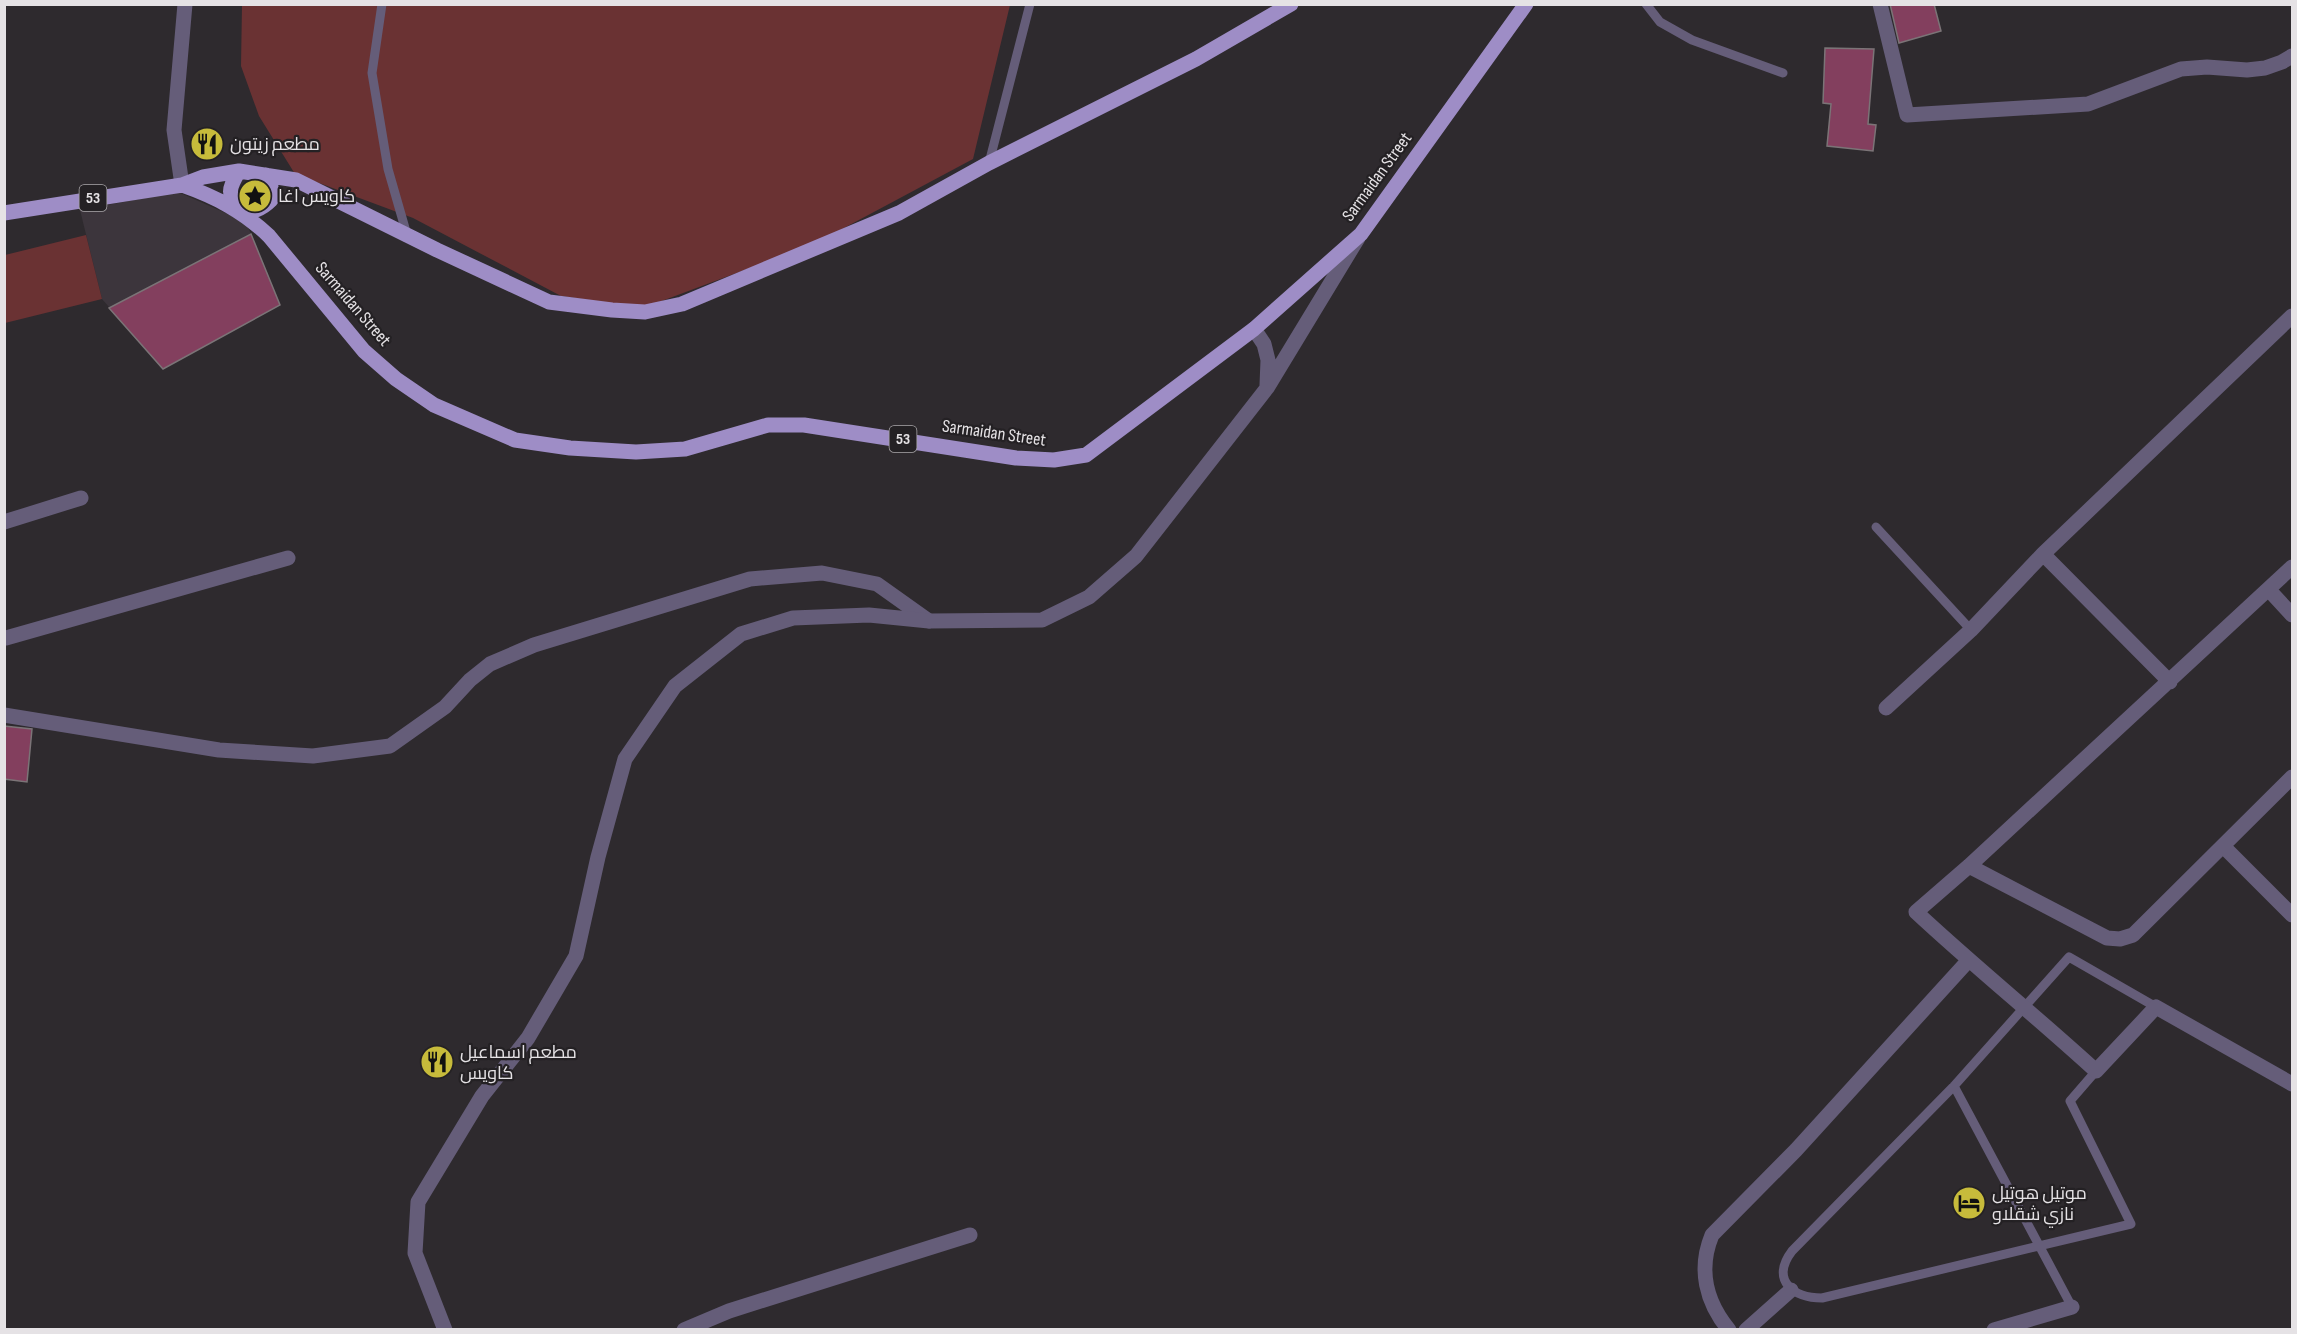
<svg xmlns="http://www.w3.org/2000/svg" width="2297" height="1334" font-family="'Sofia Sans Condensed',Cairo,sans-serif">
  <rect width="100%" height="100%" fill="#2e2a2e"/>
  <path fill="#3c353c" d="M178,192l68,30 34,83 -117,64 -61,-70 -22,-89z"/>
  <path fill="#6a3233" d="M242,5h768l-37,154 -159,85 -171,64 -82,-12 -148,-78 -118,-44 -36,-58 -18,-50z
    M86,235l16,64 -97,24v-68z"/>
  <path fill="#833f5e" stroke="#7b7477" stroke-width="1.5" d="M1890,4h44l7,27 -42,12z
    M1825,48l49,1 -6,75 8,1 -3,26 -46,-5 4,-42 -8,-1z
    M247 194a7 7 0 1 1 14 0a7 7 0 1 1-14 0Z
    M251,234l29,71 -117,64 -54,-61z
    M4,726l28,3 -5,53 -23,-3z"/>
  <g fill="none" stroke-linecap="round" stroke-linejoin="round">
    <path stroke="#655d79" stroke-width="9" d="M382,4l-10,69 16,96 19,66
      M1646,4l14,18 32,18 91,33
      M989,163l41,-159
      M1876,527l95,103
      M2096,1071l-26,30 61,123 -309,74c-29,0 -52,-18 -30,-47l162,-165 115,-129 87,50
      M1954,1086l118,221"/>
    <path stroke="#655d79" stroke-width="15" d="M1880,4l27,111 181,-11 93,-35 26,-2 40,3 18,-2 17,-6 10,-6
      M182,185l-8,-55 11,-126
      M4,522l77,-24
      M2043,554l249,-238
      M2292,567l-323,299 -53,46c59,55 121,105 180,159l60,-64 136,77
      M2269,590l23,25
      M6,638l282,-80
      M1886,708l85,-78 72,-76 127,128
      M4,715l215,35 94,6 77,-10 55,-39 25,-27 20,-16 44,-19 216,-66 72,-6 55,11 52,37
      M2223,846l69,69
      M1969,866l138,72 13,1 13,-4 159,-158
      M684,1330l45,-19 241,-76
      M1729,1330c-23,-28 -31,-61 -17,-95l84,-85 172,-189
      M1746,1330l45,-40
      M1994,1330l78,-23"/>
    <path stroke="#655d79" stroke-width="15" d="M1254,329l10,15 4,16 -1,25
      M445,1330l-30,-77 3,-51 64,-106 46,-58 48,-82 22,-99 27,-98 50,-73 66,-52 52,-16 76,-3 60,6 113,-1 47,-23 47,-41 131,-168 91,-150"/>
    <path stroke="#9e8dc6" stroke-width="15" d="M239,171c-11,18 -12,23 1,40
      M182,185c34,12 61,26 87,51l95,115 32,28 38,26 81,35 55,8 66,4 49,-3 83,-24h36l212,33 38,2 32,-5 168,-126 107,-95 165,-230
      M240,210c14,2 21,0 31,-10v-13l-5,-12
      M4,213l178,-28 21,-8 36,-6 57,9 141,70 112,52 63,8 33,2 37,-8 217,-91 90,-50 207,-104 95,-55"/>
  </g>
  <defs>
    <g id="restaurant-disc" transform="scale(1.725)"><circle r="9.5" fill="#c7bb3b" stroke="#242124"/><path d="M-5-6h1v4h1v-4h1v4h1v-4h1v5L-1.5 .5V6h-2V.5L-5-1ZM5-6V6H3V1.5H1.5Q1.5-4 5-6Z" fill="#111"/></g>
    <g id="sight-disc" transform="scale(1.725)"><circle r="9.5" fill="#c7bb3b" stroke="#242124"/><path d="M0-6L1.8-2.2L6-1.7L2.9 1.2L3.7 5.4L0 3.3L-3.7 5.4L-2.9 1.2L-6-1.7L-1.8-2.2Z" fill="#111"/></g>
    <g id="hotel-disc" transform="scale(1.725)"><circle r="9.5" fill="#c7bb3b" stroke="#242124"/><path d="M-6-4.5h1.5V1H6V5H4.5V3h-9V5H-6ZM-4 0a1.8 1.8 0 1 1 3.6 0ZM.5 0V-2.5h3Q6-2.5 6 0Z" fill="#111"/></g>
  </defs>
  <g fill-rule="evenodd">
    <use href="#restaurant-disc" x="207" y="144"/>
    <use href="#sight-disc" x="255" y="196"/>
    <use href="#restaurant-disc" x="437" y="1062"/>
    <use href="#hotel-disc" x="1969" y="1203"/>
  </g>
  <g text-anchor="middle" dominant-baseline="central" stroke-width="4.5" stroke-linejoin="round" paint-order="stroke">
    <g fill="#242124" stroke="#aba8ab" stroke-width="1.5">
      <rect x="79.5" y="185" width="27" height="26" rx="4.5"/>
      <rect x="889.5" y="426" width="27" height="26" rx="4.5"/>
    </g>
    <g font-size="16" font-weight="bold" fill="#e5e2e5">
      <text x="93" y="198">53</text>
      <text x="903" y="439">53</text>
    </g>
    <g font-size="18" fill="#e5e2e5" stroke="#242124" text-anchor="start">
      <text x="230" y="144">مطعم زيتون</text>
      <text x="278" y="196">كاويس اغا</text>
      <text x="460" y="1052">مطعم اسماعیل<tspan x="460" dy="21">کاویس</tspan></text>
      <text x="1992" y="1193">موتيل هوتيل<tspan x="1992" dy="21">نازي شقلاو</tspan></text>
    </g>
    <g font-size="18" fill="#e5e2e5" stroke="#242124">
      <text transform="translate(1377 177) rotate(-54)">Sarmaidan Street</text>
      <text transform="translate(353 304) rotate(49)">Sarmaidan Street</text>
      <text transform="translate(994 433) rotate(8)">Sarmaidan Street</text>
    </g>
  </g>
  <rect width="2297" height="1334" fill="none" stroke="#e5e2e5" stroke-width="12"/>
</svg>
